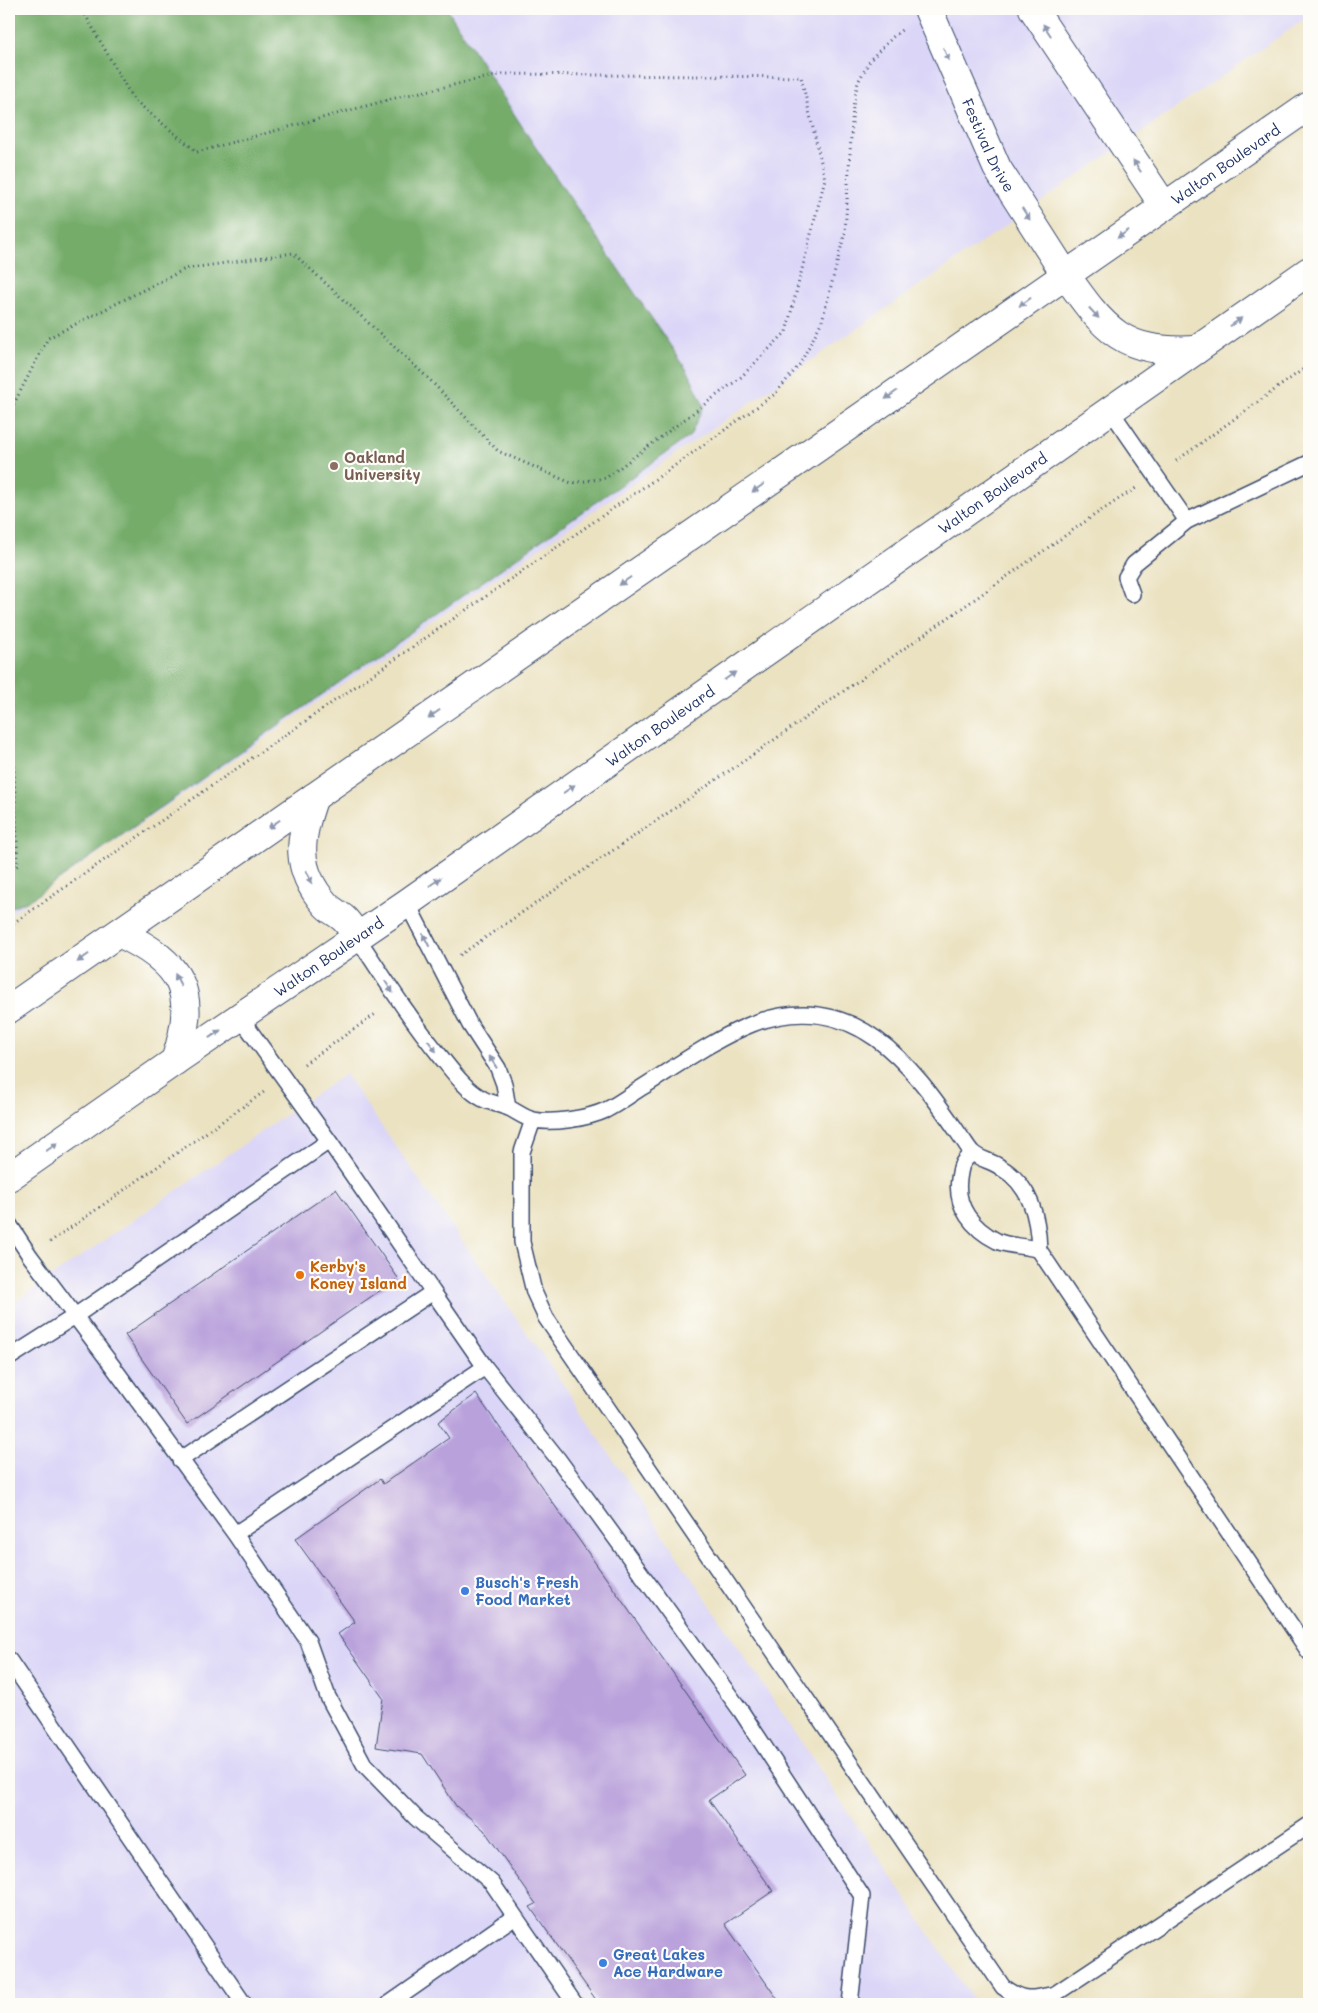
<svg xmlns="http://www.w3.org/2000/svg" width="1318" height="2013" font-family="Mali,sans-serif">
  <rect width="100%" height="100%" fill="#fdfcf7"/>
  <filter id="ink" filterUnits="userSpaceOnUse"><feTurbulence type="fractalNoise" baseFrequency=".02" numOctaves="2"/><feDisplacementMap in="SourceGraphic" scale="10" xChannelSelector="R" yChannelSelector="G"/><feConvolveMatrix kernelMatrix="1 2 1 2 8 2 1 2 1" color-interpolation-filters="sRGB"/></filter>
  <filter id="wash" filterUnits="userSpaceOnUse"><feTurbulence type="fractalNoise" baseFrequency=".0096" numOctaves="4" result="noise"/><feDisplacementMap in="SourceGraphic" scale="20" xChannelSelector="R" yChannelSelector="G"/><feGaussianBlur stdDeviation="1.12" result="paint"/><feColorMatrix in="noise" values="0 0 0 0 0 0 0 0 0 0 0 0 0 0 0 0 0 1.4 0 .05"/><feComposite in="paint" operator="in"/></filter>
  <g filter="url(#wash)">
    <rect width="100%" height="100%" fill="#ebe2c1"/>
    <path fill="#dbd6f7" d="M9,9h1300v7l-1300,899z
      M345,1074l220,313 411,617h-967v-698z"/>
    <path fill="#75ac6a" stroke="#486e64" d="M9,9h438l87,136 155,228 15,33 -14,30 -659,463 -22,9z"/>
    <g id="blocks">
      <path fill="#b9a1db" d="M336,1189l62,89 -211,146 -62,-89z
        M476,1394l269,381 -36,25 64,91 -48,33 53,76 -6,4h-173l-69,-97 6,-3 -52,-74 -28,-24 -34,-52 -46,-7 7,-49 -45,-64 17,-12 -60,-83 85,-60 3,5 66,-46 -11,-16z"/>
    </g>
  </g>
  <g filter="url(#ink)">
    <use href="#blocks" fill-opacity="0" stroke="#3a4a6d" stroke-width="1"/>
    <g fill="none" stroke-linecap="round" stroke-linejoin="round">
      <g stroke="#3a4a6d" stroke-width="18">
        <path id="service" d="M1111,411l76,110 122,-58
          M1132,594l-6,-17 8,-13 53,-43
          M407,903l63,122 28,43 6,16 4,24
          M357,937c27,41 53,82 84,120 12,15 25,33 42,42 8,4 18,6 26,9 8,4 17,11 25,12 19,4 55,-2 72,-10 12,-6 24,-15 35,-22 34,-21 75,-50 111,-64 101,-38 159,39 209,113 4,5 7,11 11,15 6,7 20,9 28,15 31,18 38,50 39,83l270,402
          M240,1017l89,124 104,151
          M533,1120l-11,32v90l12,50 12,26 457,669c20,15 29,12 52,7l254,-169
          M972,1153c-11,10 -11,12 -13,26 -4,28 14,50 38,62 13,6 28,4 42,9
          M9,1224l21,32 81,108 124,170 73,107 20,56 36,67 52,54 76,65 83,121
          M9,1358l66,-42 254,-175
          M485,1367l73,92 183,252 121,185 -12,108
          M180,1460l253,-168 52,75 -250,167
          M9,1660l235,344
          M389,2004l125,-87"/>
      </g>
      <g stroke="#3a4a6d" stroke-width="30">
        <g id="minor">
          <path id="s1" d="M928,9l69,159 68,106"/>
          <path d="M1033,9l131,197"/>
        </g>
      </g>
      <g stroke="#3a4a6d" stroke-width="30">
        <g id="secondary">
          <path d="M1065,274c40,57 58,80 131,76"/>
          <path d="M314,797c-15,41 -20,71 11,107 5,6 12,9 18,14 6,5 10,13 14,19"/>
          <path d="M119,933c64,30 80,60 56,128"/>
          <path id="s2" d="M9,1009l1300,-903"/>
          <path id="s3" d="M9,1177l166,-116 232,-158 902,-632"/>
        </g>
      </g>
      <path stroke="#3a4a6d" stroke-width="3" stroke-dasharray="1 4" stroke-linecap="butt" d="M9,413l39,-75 137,-69 108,-16 136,126 69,72 73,32 35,-5 135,-101 45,-45 39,-153 -24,-102 -298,-3 -104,23 -202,55 -64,-53 -51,-90
        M1176,461l133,-96
        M9,661l9,204 -9,7
        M9,926l661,-457 105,-75 25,-30 22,-43 23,-89 8,-126 5,-24 13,-23 22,-22 10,-8
        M460,955l294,-201 342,-240 40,-26
        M304,1064l73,-51
        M50,1242l214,-150"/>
      <use href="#service" stroke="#fff" stroke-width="15"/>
      <use href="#minor" stroke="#fff" stroke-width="28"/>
      <use href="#secondary" stroke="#fff" stroke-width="28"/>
    </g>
    <defs><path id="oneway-solid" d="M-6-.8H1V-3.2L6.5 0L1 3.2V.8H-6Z" transform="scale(1.25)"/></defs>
    <g fill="#8d97ae">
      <use href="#oneway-solid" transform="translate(1047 30) rotate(-123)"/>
      <use href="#oneway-solid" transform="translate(946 54) rotate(66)"/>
      <use href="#oneway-solid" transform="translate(1137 166) rotate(-123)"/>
      <use href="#oneway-solid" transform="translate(1026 214) rotate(57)"/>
      <use href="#oneway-solid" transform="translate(1123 234) rotate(145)"/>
      <use href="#oneway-solid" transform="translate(1025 302) rotate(145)"/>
      <use href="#oneway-solid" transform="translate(1094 313) rotate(47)"/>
      <use href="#oneway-solid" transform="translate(1236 322) rotate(-35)"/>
      <use href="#oneway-solid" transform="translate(891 395) rotate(145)"/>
      <use href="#oneway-solid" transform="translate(758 488) rotate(145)"/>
      <use href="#oneway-solid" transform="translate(625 581) rotate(145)"/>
      <use href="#oneway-solid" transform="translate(730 676) rotate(-35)"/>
      <use href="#oneway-solid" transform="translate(434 714) rotate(145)"/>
      <use href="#oneway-solid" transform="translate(569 789) rotate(-35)"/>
      <use href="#oneway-solid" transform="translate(274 824) rotate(145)"/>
      <use href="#oneway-solid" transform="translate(309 877) rotate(67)"/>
      <use href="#oneway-solid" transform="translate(435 882) rotate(-35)"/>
      <use href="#oneway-solid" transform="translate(426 940) rotate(-117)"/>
      <use href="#oneway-solid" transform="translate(83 958) rotate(145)"/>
      <use href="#oneway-solid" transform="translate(178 980) rotate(-116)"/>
      <use href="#oneway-solid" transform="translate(389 987) rotate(57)"/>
      <use href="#oneway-solid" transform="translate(215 1034) rotate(-34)"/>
      <use href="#oneway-solid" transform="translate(432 1046) rotate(53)"/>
      <use href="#oneway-solid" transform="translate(493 1062) rotate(-122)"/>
      <use href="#oneway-solid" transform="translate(52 1147) rotate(-35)"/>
    </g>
  </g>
  <circle fill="#8d6e63" stroke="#fdfcf7" stroke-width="2" cx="334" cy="466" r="5"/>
  <circle fill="#e8710a" stroke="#fdfcf7" stroke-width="2" cx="300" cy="1275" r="5"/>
  <g fill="#3f7fe0" stroke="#fdfcf7" stroke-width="2">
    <circle cx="465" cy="1591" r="5"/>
    <circle cx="603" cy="1963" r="5"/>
  </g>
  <g text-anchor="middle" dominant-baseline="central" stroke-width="4.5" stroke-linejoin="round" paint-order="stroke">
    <g font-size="15" fill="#1b2f5e" stroke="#fdfcf7">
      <text stroke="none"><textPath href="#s1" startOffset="149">Festival Drive</textPath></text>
      <text stroke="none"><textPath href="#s2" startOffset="1481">Walton Boulevard</textPath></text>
      <text stroke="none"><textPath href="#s3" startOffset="1198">Walton Boulevard</textPath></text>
      <text stroke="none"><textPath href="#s3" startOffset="792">Walton Boulevard</textPath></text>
      <text stroke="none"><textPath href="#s3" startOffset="388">Walton Boulevard</textPath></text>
    </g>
    <g font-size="15" font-weight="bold" fill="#785e54" stroke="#fdfcf7" text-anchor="start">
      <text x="344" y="457">Oakland<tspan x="344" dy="17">University</tspan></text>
    </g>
    <g font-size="15" font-weight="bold" fill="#c56008" stroke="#fdfcf7" text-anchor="start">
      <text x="310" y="1266">Kerby's<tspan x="310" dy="17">Koney Island</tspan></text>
    </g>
    <g font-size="15" font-weight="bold" fill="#366cbe" stroke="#fdfcf7" text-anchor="start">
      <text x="475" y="1582">Busch's Fresh<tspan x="475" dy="17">Food Market</tspan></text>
      <text x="613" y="1954">Great Lakes<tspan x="613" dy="17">Ace Hardware</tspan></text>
    </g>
  </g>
  <rect width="1318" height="2013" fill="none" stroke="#fdfcf7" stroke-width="30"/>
</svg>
